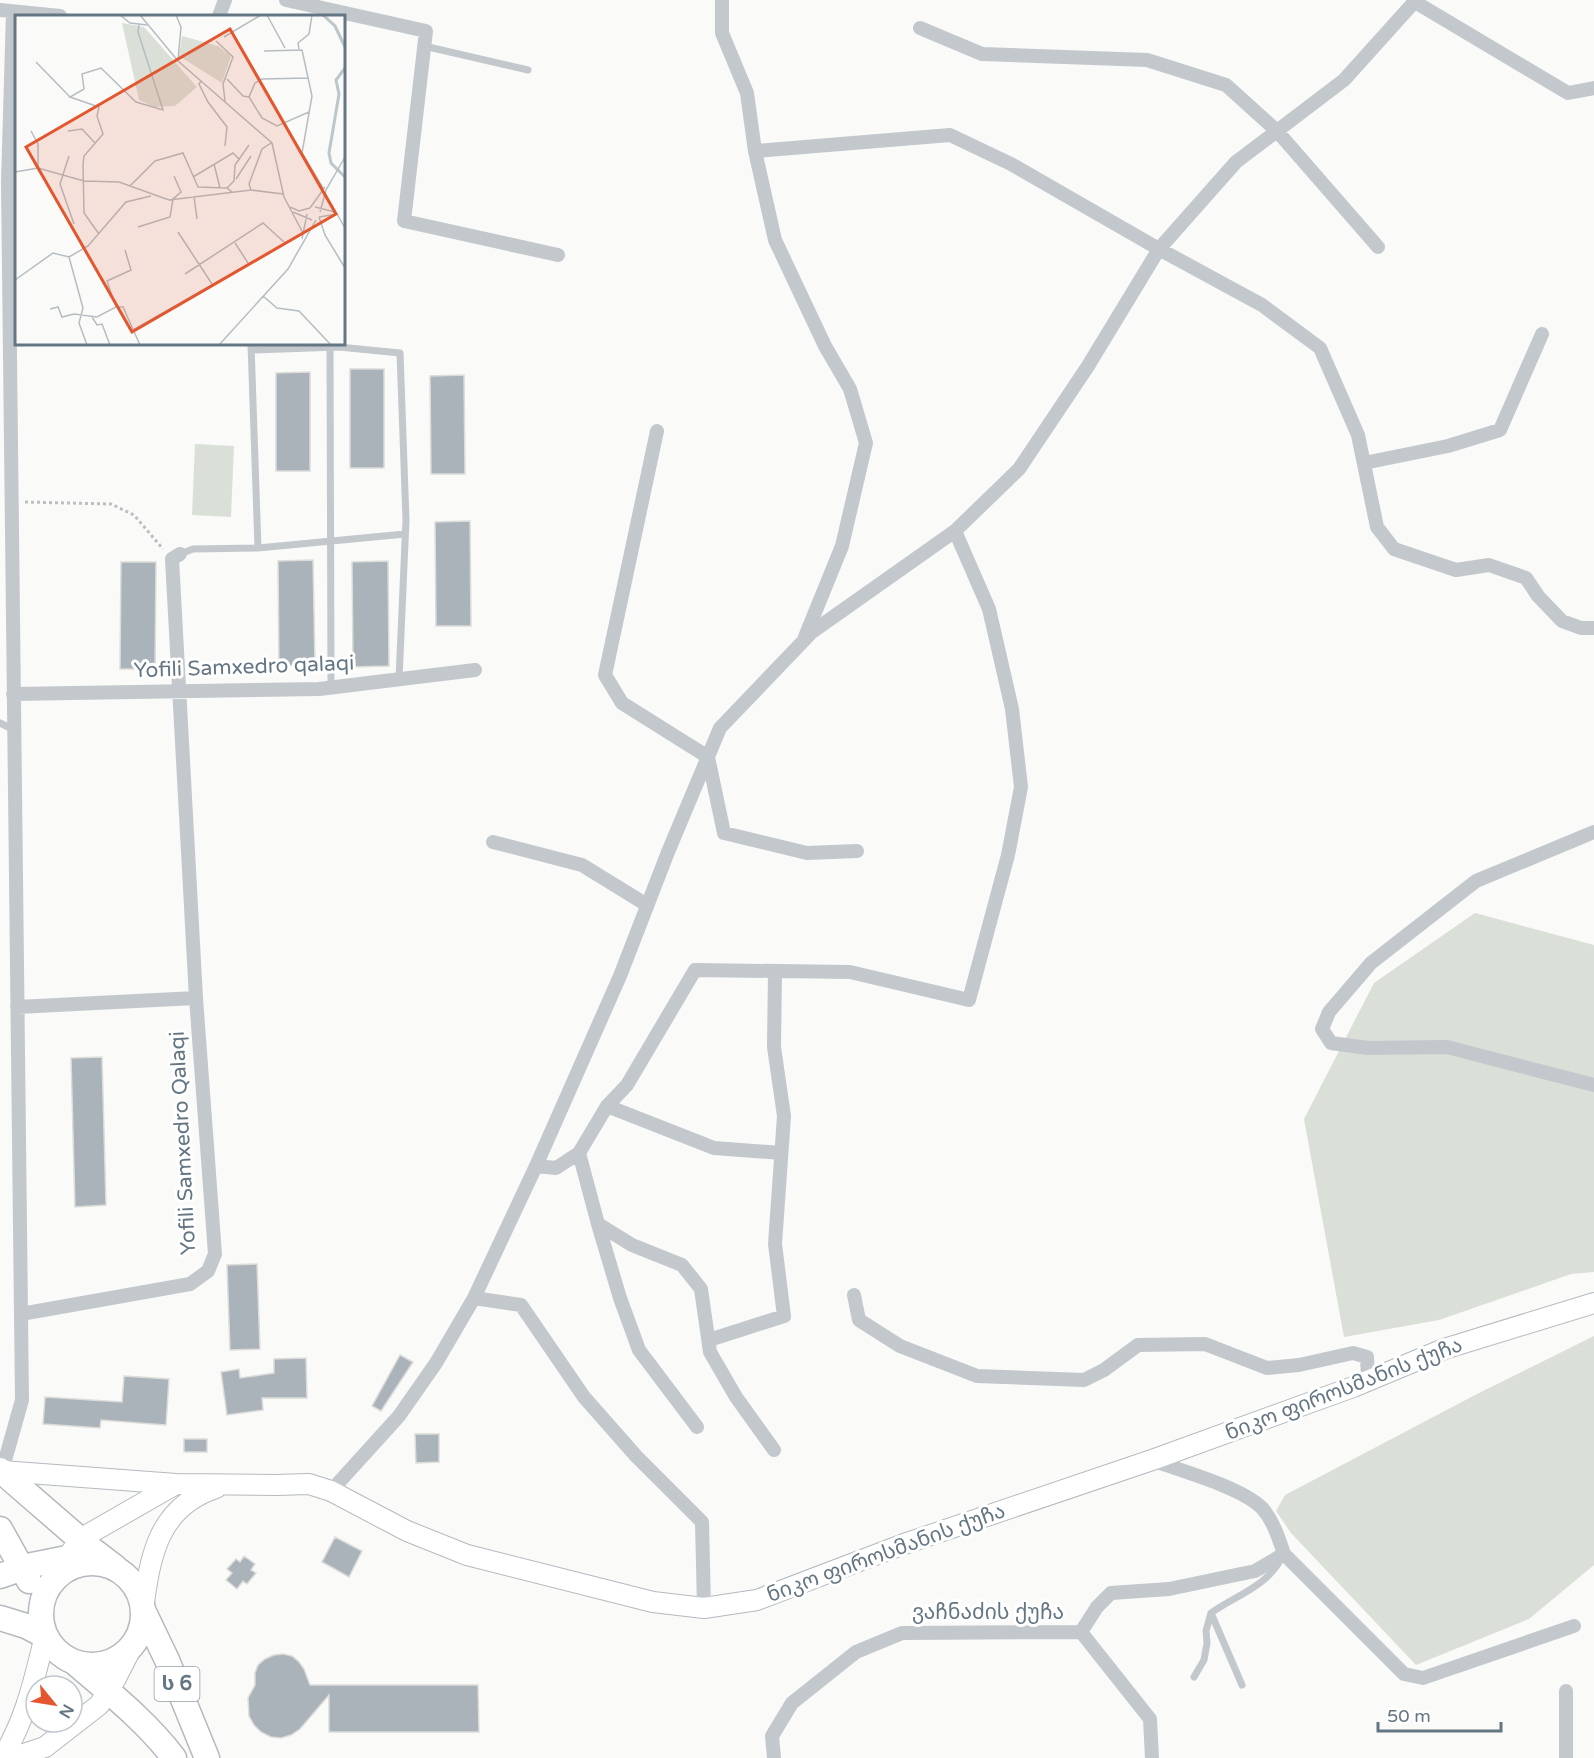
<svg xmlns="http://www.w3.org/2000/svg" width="1594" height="1758" font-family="'Varela Round','Noto Sans Georgian',sans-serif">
  <rect width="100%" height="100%" fill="#fafaf8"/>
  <path fill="#dadfd7" d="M195,444l39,2 -3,71 -39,-2z
    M1475,913l119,32v327l-23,2 -132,46 -95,17 -40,-218 70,-136z
    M1594,1336v229l-65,54 -113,46 -125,-132 -15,-22 9,-16 192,-101z"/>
  <path fill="#aab3b9" stroke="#dcdcda" stroke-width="1.5" d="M350,369h34v99h-34z
    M310,372v99h-34v-98z
    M464,375l1,99h-34l-1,-98z
    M470,521l1,105h-35l-1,-104z
    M313,560l2,105 -36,1 -1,-105z
    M388,561l1,105 -36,1 -1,-105z
    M121,562h35l-1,107h-35z
    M102,1057l4,148 -31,2 -4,-149z
    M257,1264l3,85 -30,1 -3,-85z
    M400,1355l13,7 -32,49 -9,-5z
    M306,1358l1,40h-45l1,12 -36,5 -6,-43 18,-3 1,9 34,-5v-14z
    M124,1376l45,3 -3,46 -65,-5 -1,8 -57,-4 2,-27 77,5z
    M415,1434h24v28l-23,1z
    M184,1439h23v13h-23z
    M335,1537l27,14 -13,26 -27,-15z
    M244,1556l11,8 -4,6 5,3 -9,11 -4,-3 -6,8 -11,-9 6,-7 -5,-4 9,-10 4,3z
    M283,1654l9,2 7,6 5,7 6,16h168l1,47h-150v-37l-29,34 -9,6 -10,3 -10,-1 -10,-5 -7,-7 -5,-9 -1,-18 7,-13v-12l3,-8 7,-6 9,-4z"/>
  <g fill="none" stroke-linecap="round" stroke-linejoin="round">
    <g stroke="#b3babf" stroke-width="22">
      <path id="secondary" d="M2,1471l174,13 100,1 33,-1 22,7 76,40 60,24 186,47 51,6 53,-8 147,-56 248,-84 201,-73 91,-38 150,-46
        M56,1579l11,-21 13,-19 96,-55
        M143,1610c7,-54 15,-103 73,-122
        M2,1758c24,-39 32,-78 43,-122
        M12,1758l33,-11 54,-42 16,-25 17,-33"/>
    </g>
    <g stroke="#b4b9bd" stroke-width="27">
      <path id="trunk" d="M0,1470l90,78 25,19
        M0,1529l29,52
        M41 1614a51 51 0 1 1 102 0a51 51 0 1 1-102 0Z
        M0,1576l32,-11 35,-7 15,3
        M143,1610l24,50 40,98
        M0,1618l26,8 19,10
        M75,1663c35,30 71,58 99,95"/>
    </g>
    <path stroke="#bbbfc2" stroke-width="3" stroke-dasharray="3 3" stroke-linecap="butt" d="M25,502l86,2 23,11 29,34"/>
    <path stroke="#c3c8cc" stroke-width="7" d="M424,46l104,24
      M251,344l7,204
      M330,347l1,341
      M251,350l88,-3 61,6 6,167 -7,159
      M180,554l13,-5 65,-1 147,-14
      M0,723l14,7
      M1211,1613l31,72
      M1194,1677l10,-17 3,-17 -1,-12 5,-18c24,-17 56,-27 70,-54"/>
    <path stroke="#c3c8cc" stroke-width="14" d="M286,0l140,31 -22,190 154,34
      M722,0v33l25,60 8,58 20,89 50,106 25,43 16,54 -24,103 -37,91
      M1415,2l153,91 26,-5
      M0,10l60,6
      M219,16l6,-16
      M920,28l62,26 165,6 79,25 51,46 101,116
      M755,151l195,-16 61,29 148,85 103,56 58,43 38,87 19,92 17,22 62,21 33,-5 37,13 12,18 24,25 19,7h13
      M657,431l-52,244 17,28 86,54 16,76 83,20 50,-2
      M1364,463l84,-17 52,-16 42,-96
      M13,694l306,-5 156,-19
      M1594,832l-118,49 -105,82 -42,49 -7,17 9,14 37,5 79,-1 147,38
      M493,842l89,23 65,40
      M17,1007l179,-9
      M607,1106l107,42 67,5
      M579,1153l19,71 34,21 50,20 19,24 9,63 26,45 38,53
      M536,1166l20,2 23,-15 28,-47 20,-21 68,-115 155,2 119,28 39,-145 13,-68 -9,-78 -23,-100 -34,-78
      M598,1224l22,74 19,52 58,77
      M854,1295l5,25 41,26 77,30 107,4 20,-10 34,-25 67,-1 62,24 32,-3 54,-12 14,4 1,23
      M474,1298l47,7 63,92 52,59 66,66 2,86
      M21,1314l169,-30 18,-13 7,-17 -19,-256 -24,-439 8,-5
      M709,1340l75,-24 -9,-72 9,-128 -10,-69 1,-76
      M1152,1460c29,11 89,27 110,48 11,12 17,31 22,46l120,120 19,4 151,-52
      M2,1471l20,-71 -14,-1218 5,-170
      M331,1491l68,-75 37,-53 38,-65 62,-132 84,-190 48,-124 52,-124 92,-96 143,-101 64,-62 69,-103 71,-117 77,-87 108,-82 72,-80
      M1081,1632l16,-25 14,-14 58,-4 86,-18 29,-17
      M1566,1691v67
      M774,1758l-2,-22 20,-33 64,-51 46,-19 179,-1 69,87 2,39"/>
    <use href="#secondary" stroke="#fff" stroke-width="20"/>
    <use href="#trunk" stroke="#fff" stroke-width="24"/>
  </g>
  <g text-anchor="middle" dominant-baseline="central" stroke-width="6" stroke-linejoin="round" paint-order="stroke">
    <rect fill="#fff" stroke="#939fa8" stroke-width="1.5" x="154.5" y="1667" width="45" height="34" rx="4.5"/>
    <g font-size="20" font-weight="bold" fill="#657683">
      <text x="177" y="1684">ს 6</text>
    </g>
    <g font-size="21" fill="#657683" stroke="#fff">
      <text transform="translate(244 667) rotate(-2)">Yofili Samxedro qalaqi</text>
      <text transform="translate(183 1143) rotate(-93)">Yofili Samxedro Qalaqi</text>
      <text transform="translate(1344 1389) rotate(-21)">ნიკო ფიროსმანის ქუჩა</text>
      <text transform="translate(886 1553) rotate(-20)">ნიკო ფიროსმანის ქუჩა</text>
      <text x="988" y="1612">ვაჩნაძის ქუჩა</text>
    </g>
  </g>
  <g transform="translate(15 15)">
    <rect width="330" height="330" fill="#fafaf8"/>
    <path d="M107,8l22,4 53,60 -22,19 -21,1 -15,-7zM167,21l36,10 13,10 -9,27 -43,-27z" fill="#dadfd7"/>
    <path fill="none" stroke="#bbc7cb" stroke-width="3" d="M308,0l12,11 10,21M330,53l-9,12 3,14 -10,59 2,10 14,14"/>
    <path fill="none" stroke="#b5bdc2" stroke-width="1.5" d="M105,0l10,8 17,2M125,0l38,46 94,82 12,54 19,36M161,0l5,12 -3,33M252,0l18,33M209,22l37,-22M201,26l17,16 -10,27 2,17M284,34l-1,-6 11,-9 3,-19M249,36l38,-1 10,46 -10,57 21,35M21,47l34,35M293,63l-46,1 -7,4 -6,14 13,21 15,8 32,-14M212,64l16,17 6,1M186,66l-2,3 9,18 19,25 -2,19M16,116l7,13v24M53,116l14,-2 13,14M54,141l-9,28 14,40M199,149l6,24M0,157l23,-4 46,13 35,1 50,18 82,-10 32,4M178,162l40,-24 7,7M221,164l15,-23M115,171l25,-25 28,-8 15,34 29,1 5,4M212,173l7,-7 1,-16 14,-20M236,175l-2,-6 13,-35 9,-6M310,178l20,35M179,181l3,23M275,192l9,4 11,-3M300,192l20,5M295,193l15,-21M278,197l19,8M305,197l6,-22 19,-33M304,202l18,-3M304,202l6,18 20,33M123,212l32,-10 3,-18 8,-7 -7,-16M163,217l34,52M84,219l-15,-21 -1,-48 1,-9 19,-22 -6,-18 2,-9 -29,-10 14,-8 -2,-15 19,-6 35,34 27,8 -25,-78 1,-8M287,224l5,-25M220,228l13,20M54,242l14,51 -4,15 8,22M170,259l78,-51 21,19M0,265l38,-27 16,4 19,-11 38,-44 25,-6M248,281l14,12 22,3 32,34M101,292h7l17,38M35,294l8,-2 4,10 12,-3 23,3 19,-10 -9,-26 24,-11 -6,-20M77,302l5,8 5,-1 8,21M118,315l168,-96M204,330l69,-76 28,-49"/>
    <path fill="#e4572e" fill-opacity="0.15" stroke="#e4572e" stroke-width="3" d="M215,14l106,185 -204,118 -106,-185z"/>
    <rect width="330" height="330" fill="none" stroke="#657683" stroke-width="3"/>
  </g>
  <g transform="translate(54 1704) rotate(120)"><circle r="28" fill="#ffffff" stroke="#c1c8cd" stroke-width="1.5"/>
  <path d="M0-4.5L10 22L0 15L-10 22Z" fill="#e4572e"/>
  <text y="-9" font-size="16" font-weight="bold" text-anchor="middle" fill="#657683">N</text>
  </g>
  <path d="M1378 1722v9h123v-9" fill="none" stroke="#657683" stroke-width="3"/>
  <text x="1387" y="1722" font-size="18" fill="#657683" stroke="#ffffff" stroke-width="4.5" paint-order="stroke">50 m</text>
</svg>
